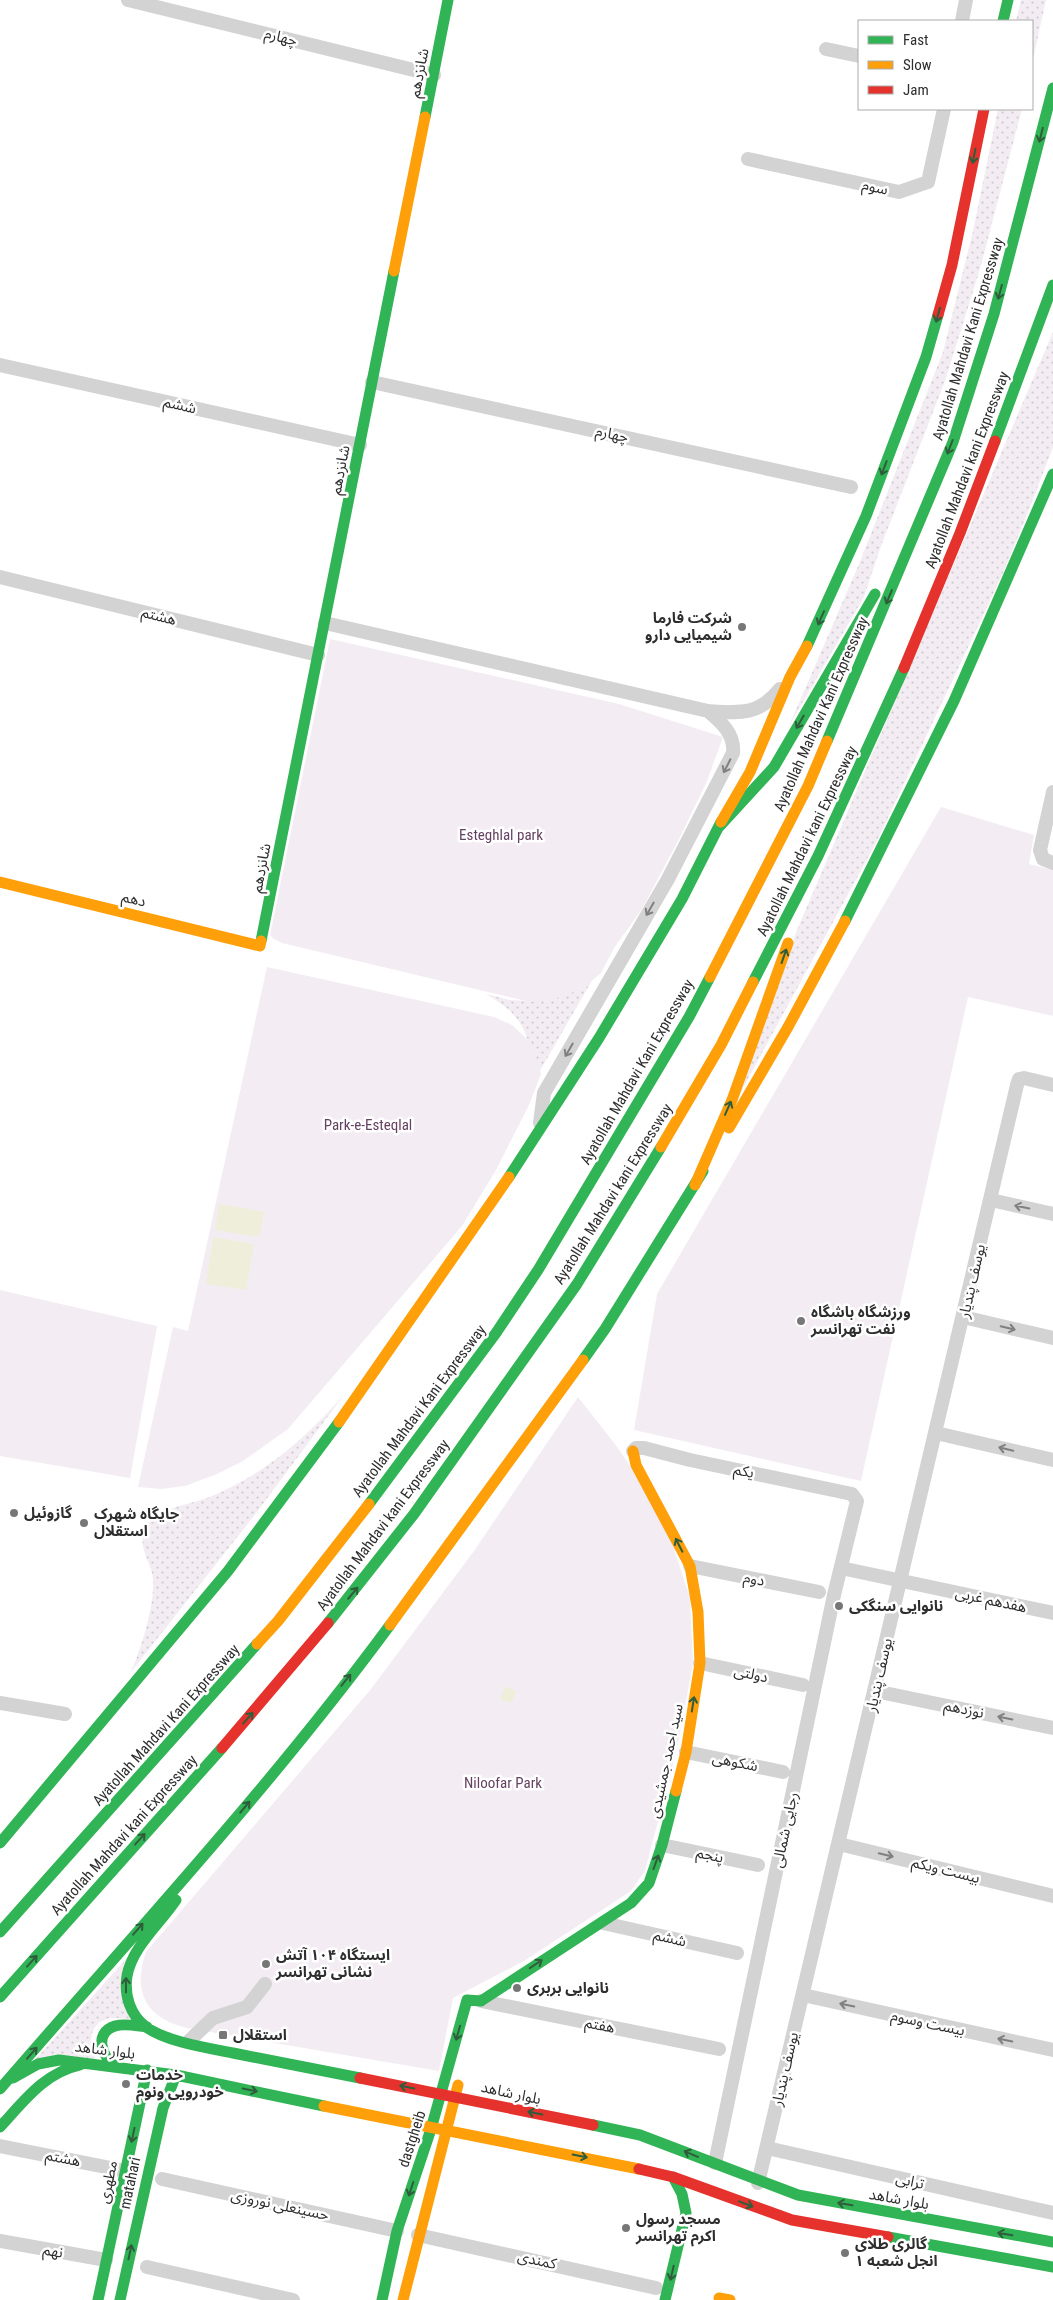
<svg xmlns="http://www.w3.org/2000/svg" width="1053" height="2300" font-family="'Roboto Condensed','Noto Sans Arabic',sans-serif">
  <defs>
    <pattern id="grass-dots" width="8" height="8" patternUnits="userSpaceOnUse" patternTransform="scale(1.25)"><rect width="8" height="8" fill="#f3edf3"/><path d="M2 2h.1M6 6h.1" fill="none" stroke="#d1ccd1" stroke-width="1.8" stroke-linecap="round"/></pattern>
  </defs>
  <rect width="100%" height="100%" fill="#fff"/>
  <path fill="url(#grass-dots)" d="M1021,0h25l-14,64v-43h-16z
    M998,109h24l-42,160 -35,112 -64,165 -17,51 -75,129 70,-162 84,-212 30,-121z
    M1053,332v115l-21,55 -29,71 -126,268 -141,260 61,-171z
    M602,963l-69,120c-2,-44 -6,-66 -47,-89l24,6 24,1z
    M344,1395l-87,117 -126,160c10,-23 24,-68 22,-93 -1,-16 -15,-30 -9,-47 8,-25 48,-27 68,-36 56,-24 92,-57 132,-101z
    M128,1957l3,62c-7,0 -18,-2 -24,0 -20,6 -18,28 -11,41l-63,2z"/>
  <path fill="#f3edf3" d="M330,639l289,65 104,33 -16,44 -27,56 -38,72 -28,39 -13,25 -13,11 -20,11 -18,5 -20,2 -248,-59 -8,-4 -4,-4z
    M941,807l93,28 -5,29 24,6v146l-85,-19 -107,484 -227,-51 23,-136z
    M267,967l227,50 18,8 15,14 9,18 5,17 -12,31 -33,65 -34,56 -174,203 -45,32 -26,13 -32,12 -24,3 -23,-2 35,-160 15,4z
    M0,1290l157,36 -27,152 -130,-22z
    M578,1397l37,47 34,49 24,53 17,52 3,66 -16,85 -32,122 -14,20 -107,70 -71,37 -14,73 -252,-43c-41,-10 -55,-36 -41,-76l225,-263 103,-138z"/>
  <path fill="#eeeedb" d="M219,1204l45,8 -5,25 -44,-7z
    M213,1237l41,7 -8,46 -40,-6z
    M505,1686l11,5 -4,12 -12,-4z"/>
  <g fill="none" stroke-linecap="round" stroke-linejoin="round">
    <path stroke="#d3d3d3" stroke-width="14" d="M128,0l306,75
      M962,21l4,-21
      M826,49l33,7
      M748,159l151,33 29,-10 16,-73
      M0,365l360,80
      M372,382l479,105
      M0,577l318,78
      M325,623l383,88c32,2 50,5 72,-22
      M1053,792l-13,58 3,9 10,4
      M540,1123l4,-30 124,-214 65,-126c2,-19 -12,-31 -25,-42
      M991,1200l62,14
      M963,1317l90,21
      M936,1433l117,27
      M633,1451l3,-3h8l46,12 162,34 5,7 -23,94 -119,568
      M690,1566l129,26
      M841,1568l212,45
      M700,1663l103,22
      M875,1691l178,37
      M0,1703l65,11
      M686,1752l97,20
      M839,1844l214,52
      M662,1845l96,20
      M603,1923l134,30
      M803,1995l250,55
      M481,2001l238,48
      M188,2042l25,-24 34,-11 18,-23
      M0,2146l126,25
      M767,2148l286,65
      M162,2179l235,52
      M758,2183l259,-1098 2,-6 5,-1 29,7
      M418,2235l238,53
      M0,2241l106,19
      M147,2267l146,33"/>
    <path stroke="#30b455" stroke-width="11" d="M1003,21l5,-21
      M425,117l23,-117
      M995,441l58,-156
      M807,646l59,-130 60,-159 12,-42
      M827,741l126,-299 41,-128 59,-226
      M718,828l56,-61 101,-173
      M845,921l109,-220 99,-227
      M261,941l133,-670
      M753,982l65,-126 86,-188
      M509,1177l90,-139 83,-139 39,-77
      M583,1360l22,-31 98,-158
      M369,1504l127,-171 42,-63 151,-253 21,-40
      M328,1623l86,-109 163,-230 84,-137
      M0,1843l228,-272 111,-149
      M176,1900c-16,24 -44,47 -49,76 -3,19 3,39 19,51 21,15 62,21 87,26 42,8 85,17 127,25
      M0,1932l257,-288
      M0,1997l222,-249
      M481,2001l150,-98 18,-20 13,-38 14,-54
      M116,2067c-14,-10 -23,-34 -1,-41 10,-3 22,0 32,1
      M13,2078l25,-14 21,-4 117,15 148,31
      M0,2089c132,-153 270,-301 390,-464
      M593,2125l47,10 158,60 255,47
      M0,2127c24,-26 44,-54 80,-62
      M888,2237l165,30
      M98,2300l49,-230
      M120,2300l43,-192 13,-33
      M382,2300l15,-69 34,-102 36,-129 14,1
      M665,2300l21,-87 -4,-19 -9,-17"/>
    <path stroke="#ff9f0a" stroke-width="11" d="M394,271l31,-154
      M721,822l29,-50 40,-95 17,-31
      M0,882l260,64 1,-5
      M710,977l98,-191 19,-45
      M729,1128l59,-101 57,-106
      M661,1147l60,-102 32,-63
      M695,1185l37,-85 56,-157
      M339,1422l170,-245
      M633,1451l3,14 54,101 8,46 2,51 -14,89 -10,39
      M390,1625l193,-265
      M257,1644l21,-23 91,-117
      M324,2106l315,63
      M719,2298l11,2
      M403,2300l55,-215"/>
    <path stroke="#e5322d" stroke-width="11" d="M938,315l14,-50 32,-156
      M904,668l56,-135 35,-92
      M222,1748l106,-125
      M360,2078l233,47
      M639,2169l34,8 119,43 96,17"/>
  </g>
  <defs><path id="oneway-shaft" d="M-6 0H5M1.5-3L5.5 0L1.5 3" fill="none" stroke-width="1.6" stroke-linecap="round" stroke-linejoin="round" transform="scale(1.25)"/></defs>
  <g stroke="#2f5d3c">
    <use href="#oneway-shaft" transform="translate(1041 135) rotate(104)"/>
    <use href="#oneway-shaft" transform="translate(974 156) rotate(101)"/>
    <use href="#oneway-shaft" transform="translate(1000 292) rotate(105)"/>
    <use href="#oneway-shaft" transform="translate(938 315) rotate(106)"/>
    <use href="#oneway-shaft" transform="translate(950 447) rotate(111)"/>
    <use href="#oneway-shaft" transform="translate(884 468) rotate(111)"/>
    <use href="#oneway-shaft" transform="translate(889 597) rotate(113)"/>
    <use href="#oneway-shaft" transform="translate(821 618) rotate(114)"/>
    <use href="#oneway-shaft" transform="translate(800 722) rotate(120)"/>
    <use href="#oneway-shaft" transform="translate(784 956) rotate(-71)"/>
    <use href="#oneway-shaft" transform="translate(728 1108) rotate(-66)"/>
    <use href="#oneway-shaft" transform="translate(679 1545) rotate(-117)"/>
    <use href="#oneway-shaft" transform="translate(353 1593) rotate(-50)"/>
    <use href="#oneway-shaft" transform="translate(346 1680) rotate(-51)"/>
    <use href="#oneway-shaft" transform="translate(693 1704) rotate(-81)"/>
    <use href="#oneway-shaft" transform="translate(248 1718) rotate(-48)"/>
    <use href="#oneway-shaft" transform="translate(245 1807) rotate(-50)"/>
    <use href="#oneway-shaft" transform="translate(140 1839) rotate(-48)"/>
    <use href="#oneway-shaft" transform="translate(656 1862) rotate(-70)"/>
    <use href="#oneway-shaft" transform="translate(138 1929) rotate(-49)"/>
    <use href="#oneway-shaft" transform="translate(32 1961) rotate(-48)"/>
    <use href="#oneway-shaft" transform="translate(536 1964) rotate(-34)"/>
    <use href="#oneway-shaft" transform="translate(126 1985) rotate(-90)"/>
    <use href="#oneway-shaft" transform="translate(458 2033) rotate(106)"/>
    <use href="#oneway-shaft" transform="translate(32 2053) rotate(-49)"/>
    <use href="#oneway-shaft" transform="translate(407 2087) rotate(-169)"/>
    <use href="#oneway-shaft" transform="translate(250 2090) rotate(12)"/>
    <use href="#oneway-shaft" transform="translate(535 2113) rotate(-168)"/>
    <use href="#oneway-shaft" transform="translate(133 2135) rotate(102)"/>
    <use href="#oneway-shaft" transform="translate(691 2154) rotate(-157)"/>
    <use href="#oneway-shaft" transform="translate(580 2156) rotate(11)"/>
    <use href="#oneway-shaft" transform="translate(411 2189) rotate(108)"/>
    <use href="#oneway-shaft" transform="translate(746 2204) rotate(21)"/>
    <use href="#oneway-shaft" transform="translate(845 2204) rotate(-170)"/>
    <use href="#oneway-shaft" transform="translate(1005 2234) rotate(-170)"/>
    <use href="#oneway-shaft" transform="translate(130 2252) rotate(-78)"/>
    <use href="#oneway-shaft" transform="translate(672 2273) rotate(103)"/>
  </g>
  <g stroke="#808080">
    <use href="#oneway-shaft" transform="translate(727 766) rotate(117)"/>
    <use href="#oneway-shaft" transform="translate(650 909) rotate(120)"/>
    <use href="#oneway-shaft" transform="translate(569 1050) rotate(120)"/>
    <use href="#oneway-shaft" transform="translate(1022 1207) rotate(-168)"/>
    <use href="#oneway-shaft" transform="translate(1008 1328) rotate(13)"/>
    <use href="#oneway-shaft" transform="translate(1006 1449) rotate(-167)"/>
    <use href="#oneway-shaft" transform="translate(1005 1718) rotate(-168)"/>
    <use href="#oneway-shaft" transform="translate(886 1855) rotate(14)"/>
    <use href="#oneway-shaft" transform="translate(847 2005) rotate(-168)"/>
    <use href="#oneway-shaft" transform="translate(1005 2040) rotate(-168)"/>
  </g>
  <g fill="#777" stroke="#fff" stroke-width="2">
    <circle cx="742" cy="627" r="5"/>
    <circle cx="801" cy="1321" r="5"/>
    <circle cx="14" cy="1513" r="5"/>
    <circle cx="84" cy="1523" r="5"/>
    <circle cx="839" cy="1606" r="5"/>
    <circle cx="266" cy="1964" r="5"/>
    <circle cx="517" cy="1988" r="5"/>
    <rect x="218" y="2030" width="10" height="10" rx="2.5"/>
    <circle cx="126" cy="2084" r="5"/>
    <circle cx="626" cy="2228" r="5"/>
    <circle cx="845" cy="2253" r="5"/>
  </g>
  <g text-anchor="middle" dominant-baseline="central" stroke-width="5" stroke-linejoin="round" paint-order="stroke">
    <g font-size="15" fill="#2e2e2e" stroke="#fff">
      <text transform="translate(281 37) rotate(14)">چهارم</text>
      <text transform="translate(419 73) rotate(-79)">شانزدهم</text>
      <text transform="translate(875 187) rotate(12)">سوم</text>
      <text transform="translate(968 339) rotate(-73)">Ayatollah Mahdavi Kani Expressway</text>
      <text transform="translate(180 405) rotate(13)">ششم</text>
      <text transform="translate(612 434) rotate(12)">چهارم</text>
      <text transform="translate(340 470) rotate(-79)">شانزدهم</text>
      <text transform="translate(967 470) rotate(-69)">Ayatollah Mahdavi kani Expressway</text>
      <text transform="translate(159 616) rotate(14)">هشتم</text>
      <text transform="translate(821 714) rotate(-66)">Ayatollah Mahdavi Kani Expressway</text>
      <text transform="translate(807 841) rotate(-64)">Ayatollah Mahdavi kani Expressway</text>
      <text transform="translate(261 868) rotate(-79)">شانزدهم</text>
      <text transform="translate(134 899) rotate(14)">دهم</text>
      <text transform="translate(637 1072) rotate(-60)">Ayatollah Mahdavi Kani Expressway</text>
      <text transform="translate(613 1194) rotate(-58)">Ayatollah Mahdavi kani Expressway</text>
      <text transform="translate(972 1281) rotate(-77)">یوسف پندیار</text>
      <text transform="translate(419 1411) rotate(-53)">Ayatollah Mahdavi Kani Expressway</text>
      <text transform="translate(744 1471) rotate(12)">یکم</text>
      <text transform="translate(383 1525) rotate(-53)">Ayatollah Mahdavi kani Expressway</text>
      <text transform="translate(754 1579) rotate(11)">دوم</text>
      <text transform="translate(991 1600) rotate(12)">هفدهم غربی</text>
      <text transform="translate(751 1674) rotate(12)">دولتی</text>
      <text transform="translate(879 1675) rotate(-77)">یوسف پندیار</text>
      <text transform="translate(964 1709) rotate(12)">نوزدهم</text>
      <text transform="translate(166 1725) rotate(-48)">Ayatollah Mahdavi Kani Expressway</text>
      <text transform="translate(666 1761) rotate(-78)">سید احمد جمشیدی</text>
      <text transform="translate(735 1762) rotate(11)">شکوهی</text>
      <text transform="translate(785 1830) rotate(-78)">رجایی شمالی</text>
      <text transform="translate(124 1835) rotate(-48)">Ayatollah Mahdavi kani Expressway</text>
      <text transform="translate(710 1855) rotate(12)">پنجم</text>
      <text transform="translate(946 1870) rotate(14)">بیست ویکم</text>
      <text transform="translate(670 1938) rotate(13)">ششم</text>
      <text transform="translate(928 2023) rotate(12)">بیست وسوم</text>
      <text transform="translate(600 2025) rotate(11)">هفتم</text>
      <text transform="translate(105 2050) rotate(7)">بلوار شاهد</text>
      <text transform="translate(785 2069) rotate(-77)">یوسف پندیار</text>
      <text transform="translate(511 2093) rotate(12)">بلوار شاهد</text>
      <text transform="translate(412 2139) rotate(-72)">dastgheib</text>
      <text transform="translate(63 2158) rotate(11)">هشتم</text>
      <text transform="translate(910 2181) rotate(13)">ترابی</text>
      <text transform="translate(108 2182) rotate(-78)">مطهری</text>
      <text transform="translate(130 2183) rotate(-78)">matahari</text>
      <text transform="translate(899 2199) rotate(10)">بلوار شاهد</text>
      <text transform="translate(280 2205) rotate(12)">حسینعلی نوروزی</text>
      <text transform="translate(53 2251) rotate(10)">نهم</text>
      <text transform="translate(537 2260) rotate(12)">کمندی</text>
    </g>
    <g font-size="15" font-weight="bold" fill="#2e2e2e" stroke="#fff" text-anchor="start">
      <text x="732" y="618" text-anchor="end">شرکت فارما<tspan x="732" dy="17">شیمیایی دارو</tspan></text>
      <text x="811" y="1312">ورزشگاه باشگاه<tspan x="811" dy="17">نفت تهرانسر</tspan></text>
      <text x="24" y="1513">گازوئیل</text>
      <text x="94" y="1514">جایگاه شهرک<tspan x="94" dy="17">استقلال</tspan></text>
      <text x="849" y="1606">نانوایی سنگکی</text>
      <text x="276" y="1955">ایستگاه ۱۰۴ آتش<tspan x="276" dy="17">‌نشانی تهرانسر</tspan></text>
      <text x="527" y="1988">نانوایی بربری</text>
      <text x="233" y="2035">استقلال</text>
      <text x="136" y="2075">خدمات<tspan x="136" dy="17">خودرویی ونوم</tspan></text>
      <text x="636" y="2219">مسجد رسول<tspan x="636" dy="17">اکرم تهرانسر</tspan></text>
      <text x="855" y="2244">گالری طلای<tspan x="855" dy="17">انجل شعبه ۱</tspan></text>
    </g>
    <g font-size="15" fill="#654162" stroke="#fff">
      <text x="501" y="835">Esteghlal park</text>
      <text x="368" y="1125">Park-e-Esteqlal</text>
      <text x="503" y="1783">Niloofar Park</text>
    </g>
  </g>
  <rect x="858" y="20" width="175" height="90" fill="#ffffff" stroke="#ababab"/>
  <rect x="868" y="36" width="25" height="8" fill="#30b455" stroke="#ababab"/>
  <text x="903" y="45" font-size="15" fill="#2e2e2e">Fast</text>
  <rect x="868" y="61" width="25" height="8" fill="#ff9f0a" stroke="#ababab"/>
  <text x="903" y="70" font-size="15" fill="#2e2e2e">Slow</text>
  <rect x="868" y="86" width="25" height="8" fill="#e5322d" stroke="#ababab"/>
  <text x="903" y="95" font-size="15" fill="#2e2e2e">Jam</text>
</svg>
